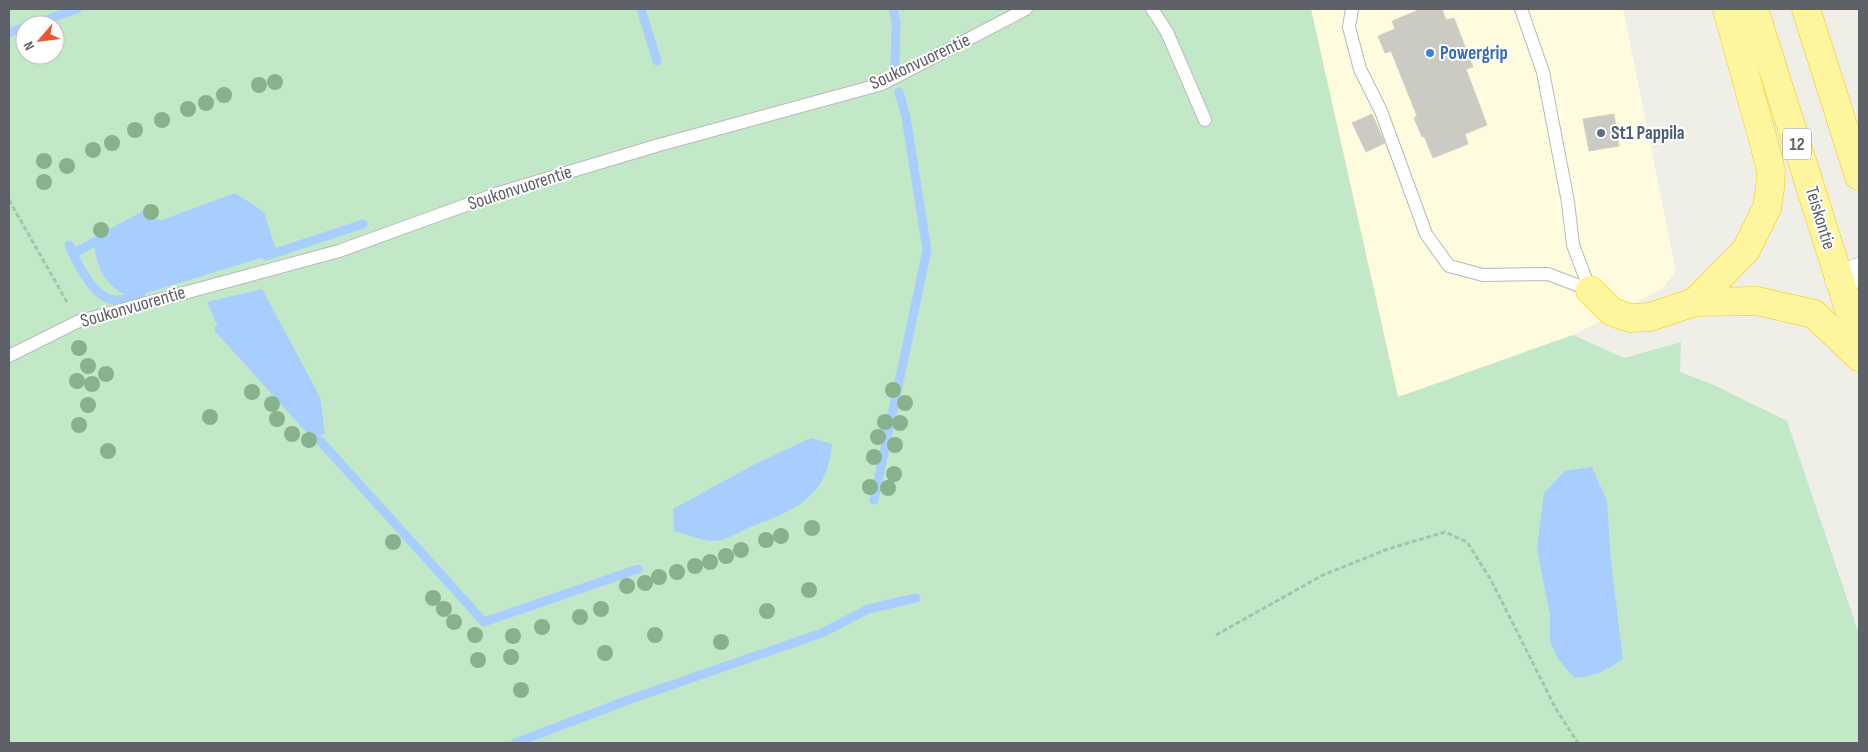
<svg xmlns="http://www.w3.org/2000/svg" width="1868" height="752" font-family="'Sofia Sans Condensed',sans-serif">
  <rect width="100%" height="100%" fill="#f0efe7"/>
  <path fill="#fefbde" d="M1311,9h312l53,262 -14,18 -89,46 -175,62z"/>
  <path fill="#c3e8c8" fill-rule="evenodd" d="M9,9h1302l87,388 175,-62 51,23 57,-16 -1,30 34,13 73,36 72,213v109h-1850zM25,25h30v30h-30z"/>
  <path fill="#a8ceff" d="M235,193l29,19 13,41 -147,45c-25,-13 -33,-27 -36,-56l47,-25 21,3z
    M262,289l58,108 5,37 -11,1 -95,-106 -12,-27z
    M811,438l21,6c-4,54 -39,67 -84,84 -10,5 -24,13 -36,13 -12,-1 -27,-7 -38,-10l-1,-22 84,-46z
    M1592,467l15,34 4,60 12,98c-16,11 -29,18 -49,19l-16,-19 -8,-18v-26l-13,-66 7,-56 21,-22z"/>
  <g fill="none" stroke-linecap="round" stroke-linejoin="round">
    <path stroke="#a8ceff" stroke-width="9" d="M641,9l16,52
      M893,9l3,13 -1,43
      M31,25l46,-16
      M9,33l16,-6
      M266,256l97,-32
      M141,295c-8,3 -18,5 -27,5 -20,-1 -38,-39 -45,-55l5,8 77,-41
      M219,329l265,293 154,-53
      M874,500l53,-250 -21,-133 -7,-25
      M515,743l116,-44 191,-66 46,-24 48,-11"/>
  </g>
  <path fill="#cbcac3" stroke="#d5d2c5" d="M1416,9h26l4,11 8,-2 19,49 -7,2 21,56 -22,9 3,10 -35,14 -9,-22 -2,1 -8,-19 3,-2 -26,-65 -6,2 -7,-17 17,-7 -3,-8 24,-10z
    M1372,114l13,29 -19,9 -14,-29z
    M1614,114l5,32 -30,5 -6,-32z"/>
  <g fill="none" stroke-linecap="round" stroke-linejoin="round">
    <g stroke="#b7b8bd" stroke-width="14">
      <path id="service" d="M1152,9l15,23 38,88
        M1352,9l-3,18 11,42 21,42 45,123 23,32 34,9 65,-1 42,16
        M1521,9l22,63 25,130 5,43 17,45
        M9,356l68,-34 262,-71 160,-58 160,-48 223,-61 144,-75"/>
    </g>
    <g stroke="#b7b8bd" stroke-width="29">
      <path id="tertiary" d="M1839,280l20,-8"/>
    </g>
    <g stroke="#f7c800" stroke-width="29">
      <path id="trunk" d="M1754,9l105,332
        M1806,9l53,167
        M1590,290l22,22 18,6 20,-1 45,-15 62,-1 57,13 45,43
        M1695,302l51,-52 21,-42 3,-20 1,-17 -7,-28 -37,-134"/>
    </g>
    <path stroke="#9cc9ae" stroke-width="3" stroke-dasharray="5 2.5" stroke-linecap="butt" d="M9,200l59,104
      M1216,635l107,-60 65,-26 57,-17 22,10 24,38 65,129 22,34"/>
    <use href="#service" stroke="#fff" stroke-width="12"/>
    <use href="#tertiary" stroke="#fff" stroke-width="28"/>
    <use href="#trunk" stroke="#fef69e" stroke-width="28"/>
  </g>
  <g fill="#88b28b">
    <circle cx="275" cy="82" r="8"/>
    <circle cx="259" cy="85" r="8"/>
    <circle cx="224" cy="95" r="8"/>
    <circle cx="206" cy="103" r="8"/>
    <circle cx="188" cy="109" r="8"/>
    <circle cx="162" cy="120" r="8"/>
    <circle cx="135" cy="130" r="8"/>
    <circle cx="112" cy="143" r="8"/>
    <circle cx="93" cy="150" r="8"/>
    <circle cx="44" cy="161" r="8"/>
    <circle cx="67" cy="166" r="8"/>
    <circle cx="44" cy="182" r="8"/>
    <circle cx="151" cy="212" r="8"/>
    <circle cx="101" cy="230" r="8"/>
    <circle cx="79" cy="348" r="8"/>
    <circle cx="88" cy="366" r="8"/>
    <circle cx="106" cy="374" r="8"/>
    <circle cx="77" cy="381" r="8"/>
    <circle cx="92" cy="384" r="8"/>
    <circle cx="893" cy="390" r="8"/>
    <circle cx="252" cy="392" r="8"/>
    <circle cx="905" cy="403" r="8"/>
    <circle cx="272" cy="404" r="8"/>
    <circle cx="88" cy="405" r="8"/>
    <circle cx="210" cy="417" r="8"/>
    <circle cx="277" cy="419" r="8"/>
    <circle cx="885" cy="422" r="8"/>
    <circle cx="900" cy="423" r="8"/>
    <circle cx="79" cy="425" r="8"/>
    <circle cx="292" cy="434" r="8"/>
    <circle cx="878" cy="437" r="8"/>
    <circle cx="309" cy="440" r="8"/>
    <circle cx="895" cy="445" r="8"/>
    <circle cx="108" cy="451" r="8"/>
    <circle cx="874" cy="457" r="8"/>
    <circle cx="894" cy="474" r="8"/>
    <circle cx="870" cy="487" r="8"/>
    <circle cx="888" cy="488" r="8"/>
    <circle cx="812" cy="528" r="8"/>
    <circle cx="781" cy="536" r="8"/>
    <circle cx="766" cy="540" r="8"/>
    <circle cx="393" cy="542" r="8"/>
    <circle cx="741" cy="550" r="8"/>
    <circle cx="726" cy="556" r="8"/>
    <circle cx="710" cy="562" r="8"/>
    <circle cx="695" cy="566" r="8"/>
    <circle cx="677" cy="572" r="8"/>
    <circle cx="659" cy="577" r="8"/>
    <circle cx="645" cy="583" r="8"/>
    <circle cx="627" cy="586" r="8"/>
    <circle cx="809" cy="590" r="8"/>
    <circle cx="433" cy="598" r="8"/>
    <circle cx="444" cy="609" r="8"/>
    <circle cx="601" cy="609" r="8"/>
    <circle cx="767" cy="611" r="8"/>
    <circle cx="580" cy="617" r="8"/>
    <circle cx="454" cy="622" r="8"/>
    <circle cx="542" cy="627" r="8"/>
    <circle cx="475" cy="635" r="8"/>
    <circle cx="655" cy="635" r="8"/>
    <circle cx="513" cy="636" r="8"/>
    <circle cx="721" cy="642" r="8"/>
    <circle cx="605" cy="653" r="8"/>
    <circle cx="511" cy="657" r="8"/>
    <circle cx="478" cy="660" r="8"/>
    <circle cx="521" cy="690" r="8"/>
  </g>
  <circle fill="#3f7fe0" stroke="#fff" stroke-width="2" cx="1430" cy="53" r="5"/>
  <circle fill="#5c6f8a" stroke="#fff" stroke-width="2" cx="1601" cy="133" r="5"/>
  <g text-anchor="middle" dominant-baseline="central" stroke-width="4" stroke-linejoin="round" paint-order="stroke">
    <rect fill="#fff" stroke="#8e9095" stroke-width="1" x="1783" y="128.5" width="28" height="31" rx="4"/>
    <g font-size="18" font-weight="bold" fill="#5e6167">
      <text x="1797" y="144">12</text>
    </g>
    <g font-size="19" font-weight="bold" fill="#366cbe" stroke="#fff" text-anchor="start">
      <text x="1440" y="53">Powergrip</text>
    </g>
    <g font-size="19" fill="#5e6167" stroke="#fff">
      <text transform="translate(920 62) rotate(-25)">Soukonvuorentie</text>
      <text transform="translate(520 188) rotate(-18)">Soukonvuorentie</text>
      <text transform="translate(1820 218) rotate(73)">Teiskontie</text>
      <text transform="translate(133 307) rotate(-16)">Soukonvuorentie</text>
    </g>
    <g font-size="19" font-weight="bold" fill="#4e5e75" stroke="#fff" text-anchor="start">
      <text x="1611" y="133">St1 Pappila</text>
    </g>
  </g>
  <rect width="1868" height="752" fill="none" stroke="#5e6167" stroke-width="20"/>
  <g transform="translate(40 40) rotate(242)"><circle r="24" fill="#ffffff" stroke="#bfc0c2"/>
  <path d="M0-4L9 19L0 12L-9 19Z" fill="#eb5732"/>
  <text y="-8" font-size="14" font-weight="bold" text-anchor="middle" fill="#5e6167">N</text>
  </g>
</svg>
